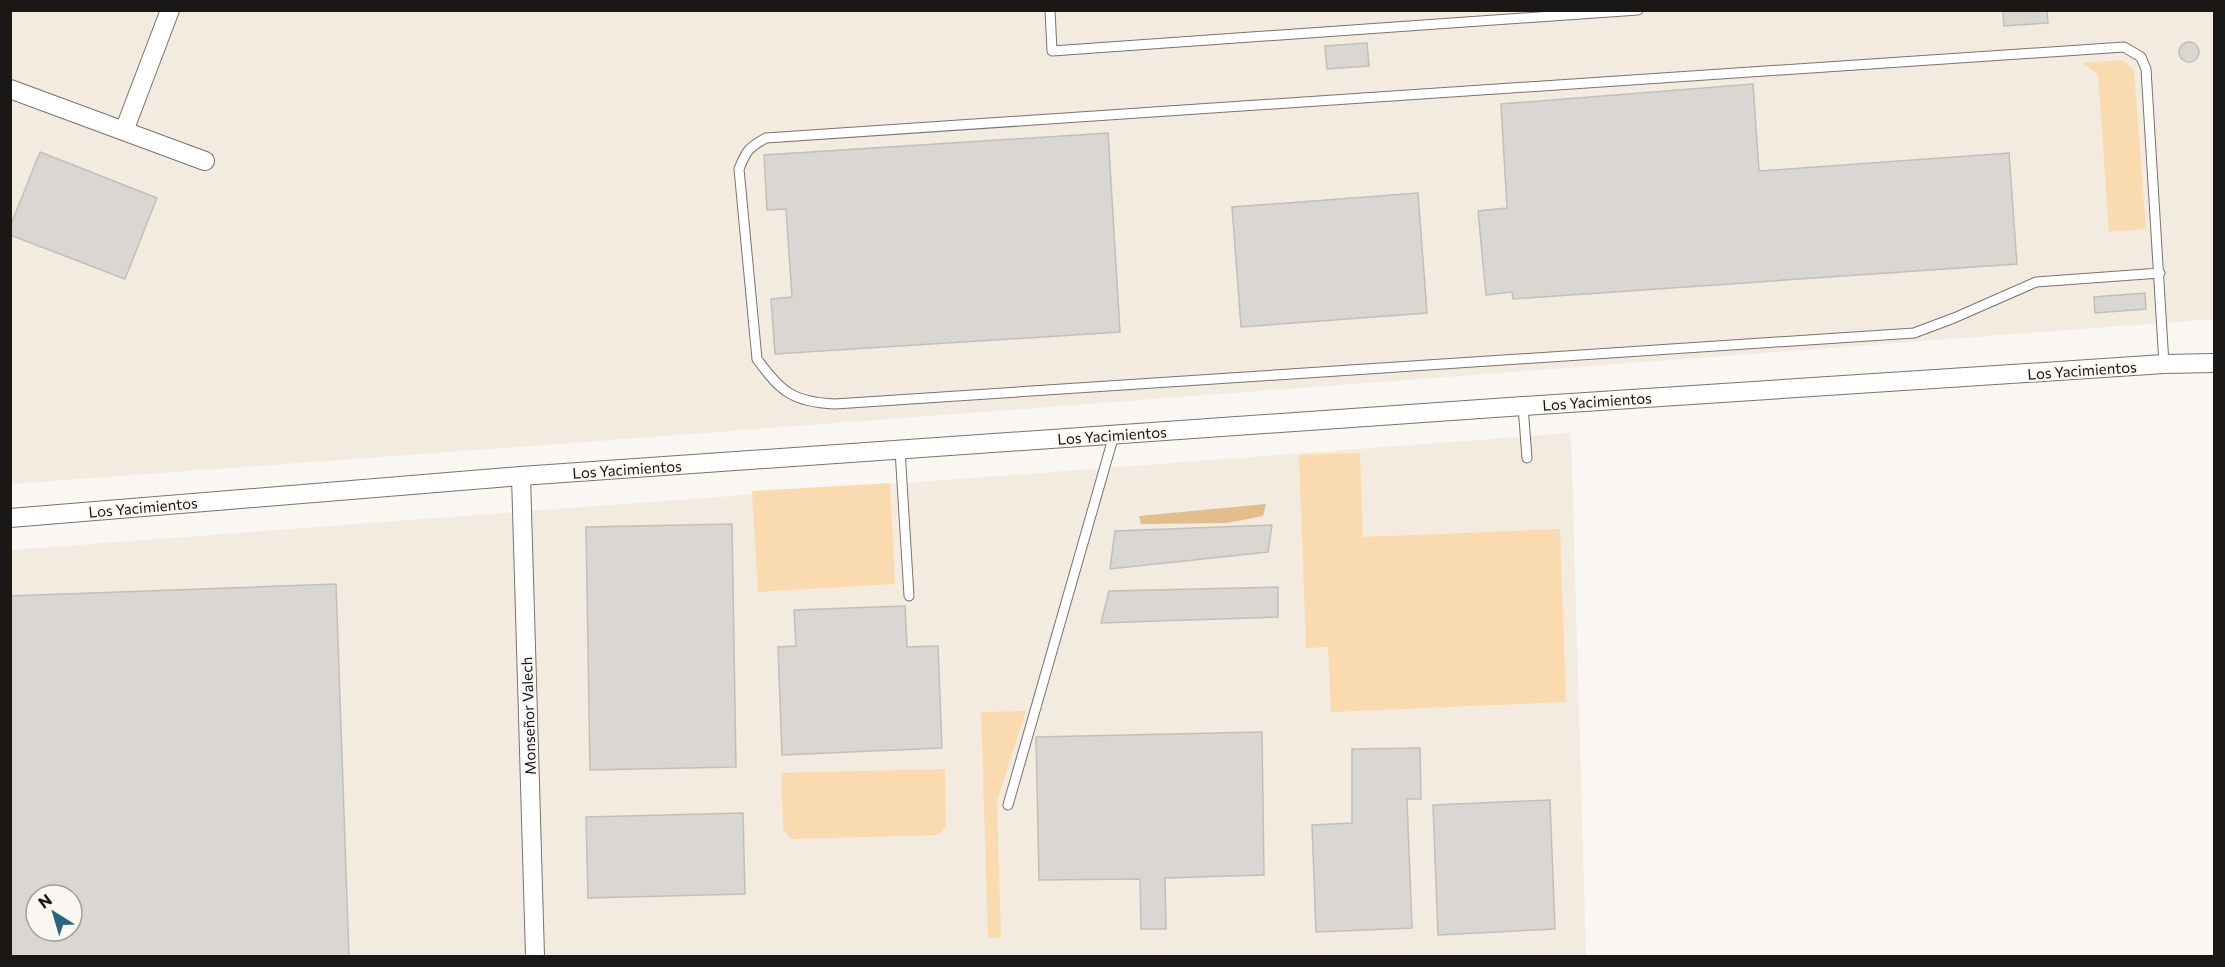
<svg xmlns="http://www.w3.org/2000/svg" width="2225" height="967" font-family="Commissioner,sans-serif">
  <rect width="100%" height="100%" fill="#faf6f1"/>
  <path fill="#f3ebdf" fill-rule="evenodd" d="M11,11h2203v308l-1696,128 -507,37z
    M1571,433l15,523h-1575v-406zM36,895h36v36h-36z"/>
  <path fill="#fadbaf" d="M2123,60l11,10 12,159 -37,3 -11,-158 -16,-11z
    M1360,453l3,84 197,-8 6,173 -235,10 -3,-65 -22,1 -7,-193z
    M890,483l5,101 -137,8 -6,-101z
    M1026,711l-29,90 4,137h-13l-7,-226z
    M945,769l1,57 -8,9 -147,4 -8,-10 -2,-56z"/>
  <path fill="#e1be8c" d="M1266,504l-3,12 -36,7 -86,1 -2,-8z"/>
  <path fill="#dad6d1" stroke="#c2bfba" stroke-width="1.5" fill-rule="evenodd" d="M2003,10h44l1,13 -44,3z
    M2179 52a10 10 0 1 1 20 0a10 10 0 1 1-20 0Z
    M1367,43l2,23 -42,3 -2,-23z
    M1753,84l6,87 250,-18 8,111 -504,35 -1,-7 -26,3 -8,-84 29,-3 -6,-104z
    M1108,133l12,199 -345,22 -4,-55 21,-2 -6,-88 -19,1 -3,-55z
    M40,152l117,46 -32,81 -115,-44v-8z
    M1418,193l9,120 -186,14 -9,-120z
    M2145,293l1,16 -51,4 -1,-16z
    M732,524l4,243 -146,3 -4,-243z
    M1272,525l-4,27 -158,17 5,-38z
    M336,584l13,373h-339v-361zM36,895h36v36h-36z
    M1278,587v30l-177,6 8,-32z
    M905,606l2,41 31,-1 4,102 -160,7 -4,-108 18,-1 -2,-36z
    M1262,732l2,143 -99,3 1,51h-25l-1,-50 -101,1 -3,-143z
    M1420,748l1,51h-14l5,129 -96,4 -4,-107 40,-2v-74z
    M1550,800l5,129 -117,6 -5,-130z
    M743,813l2,81 -157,4 -2,-81z"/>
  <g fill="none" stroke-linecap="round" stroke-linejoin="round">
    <g stroke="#77736f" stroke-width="11">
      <path id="service" d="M1050,10l2,41 586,-41
        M2160,273l-124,9 -82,36 -40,15 -1079,71c-42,-2 -54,-12 -78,-45l-18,-190c7,-18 10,-22 27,-31l1358,-91 17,10 5,12 18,295
        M1523,406l4,52
        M900,450l9,146
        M1008,805l106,-370"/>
    </g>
    <g stroke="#77736f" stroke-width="20">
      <path id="minor" d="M10,89l195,72
        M124,131l46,-121
        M521,476l14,480
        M10,518l511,-42 1002,-70 641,-42 50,-1"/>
    </g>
    <use href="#service" stroke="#fff" stroke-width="9"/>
    <use href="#minor" stroke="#fff" stroke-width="18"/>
  </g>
  <g text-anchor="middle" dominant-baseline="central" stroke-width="4.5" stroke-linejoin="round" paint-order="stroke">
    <g font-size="15" fill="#191816" stroke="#faf6f1">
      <text transform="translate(2082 370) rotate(-4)">Los Yacimientos</text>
      <text transform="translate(1597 401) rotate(-4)">Los Yacimientos</text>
      <text transform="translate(1112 435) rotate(-4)">Los Yacimientos</text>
      <text transform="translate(627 469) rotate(-4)">Los Yacimientos</text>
      <text transform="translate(143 507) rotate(-5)">Los Yacimientos</text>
      <text transform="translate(528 716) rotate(-92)">Monseñor Valech</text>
    </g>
  </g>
  <rect width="2225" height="967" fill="none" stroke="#191816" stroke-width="24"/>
  <g transform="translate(54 913) rotate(323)"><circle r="28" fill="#faf6f1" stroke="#a09d99" stroke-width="1.5"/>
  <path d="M0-4.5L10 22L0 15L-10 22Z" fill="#29667d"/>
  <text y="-9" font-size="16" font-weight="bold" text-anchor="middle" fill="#191816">N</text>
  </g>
</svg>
